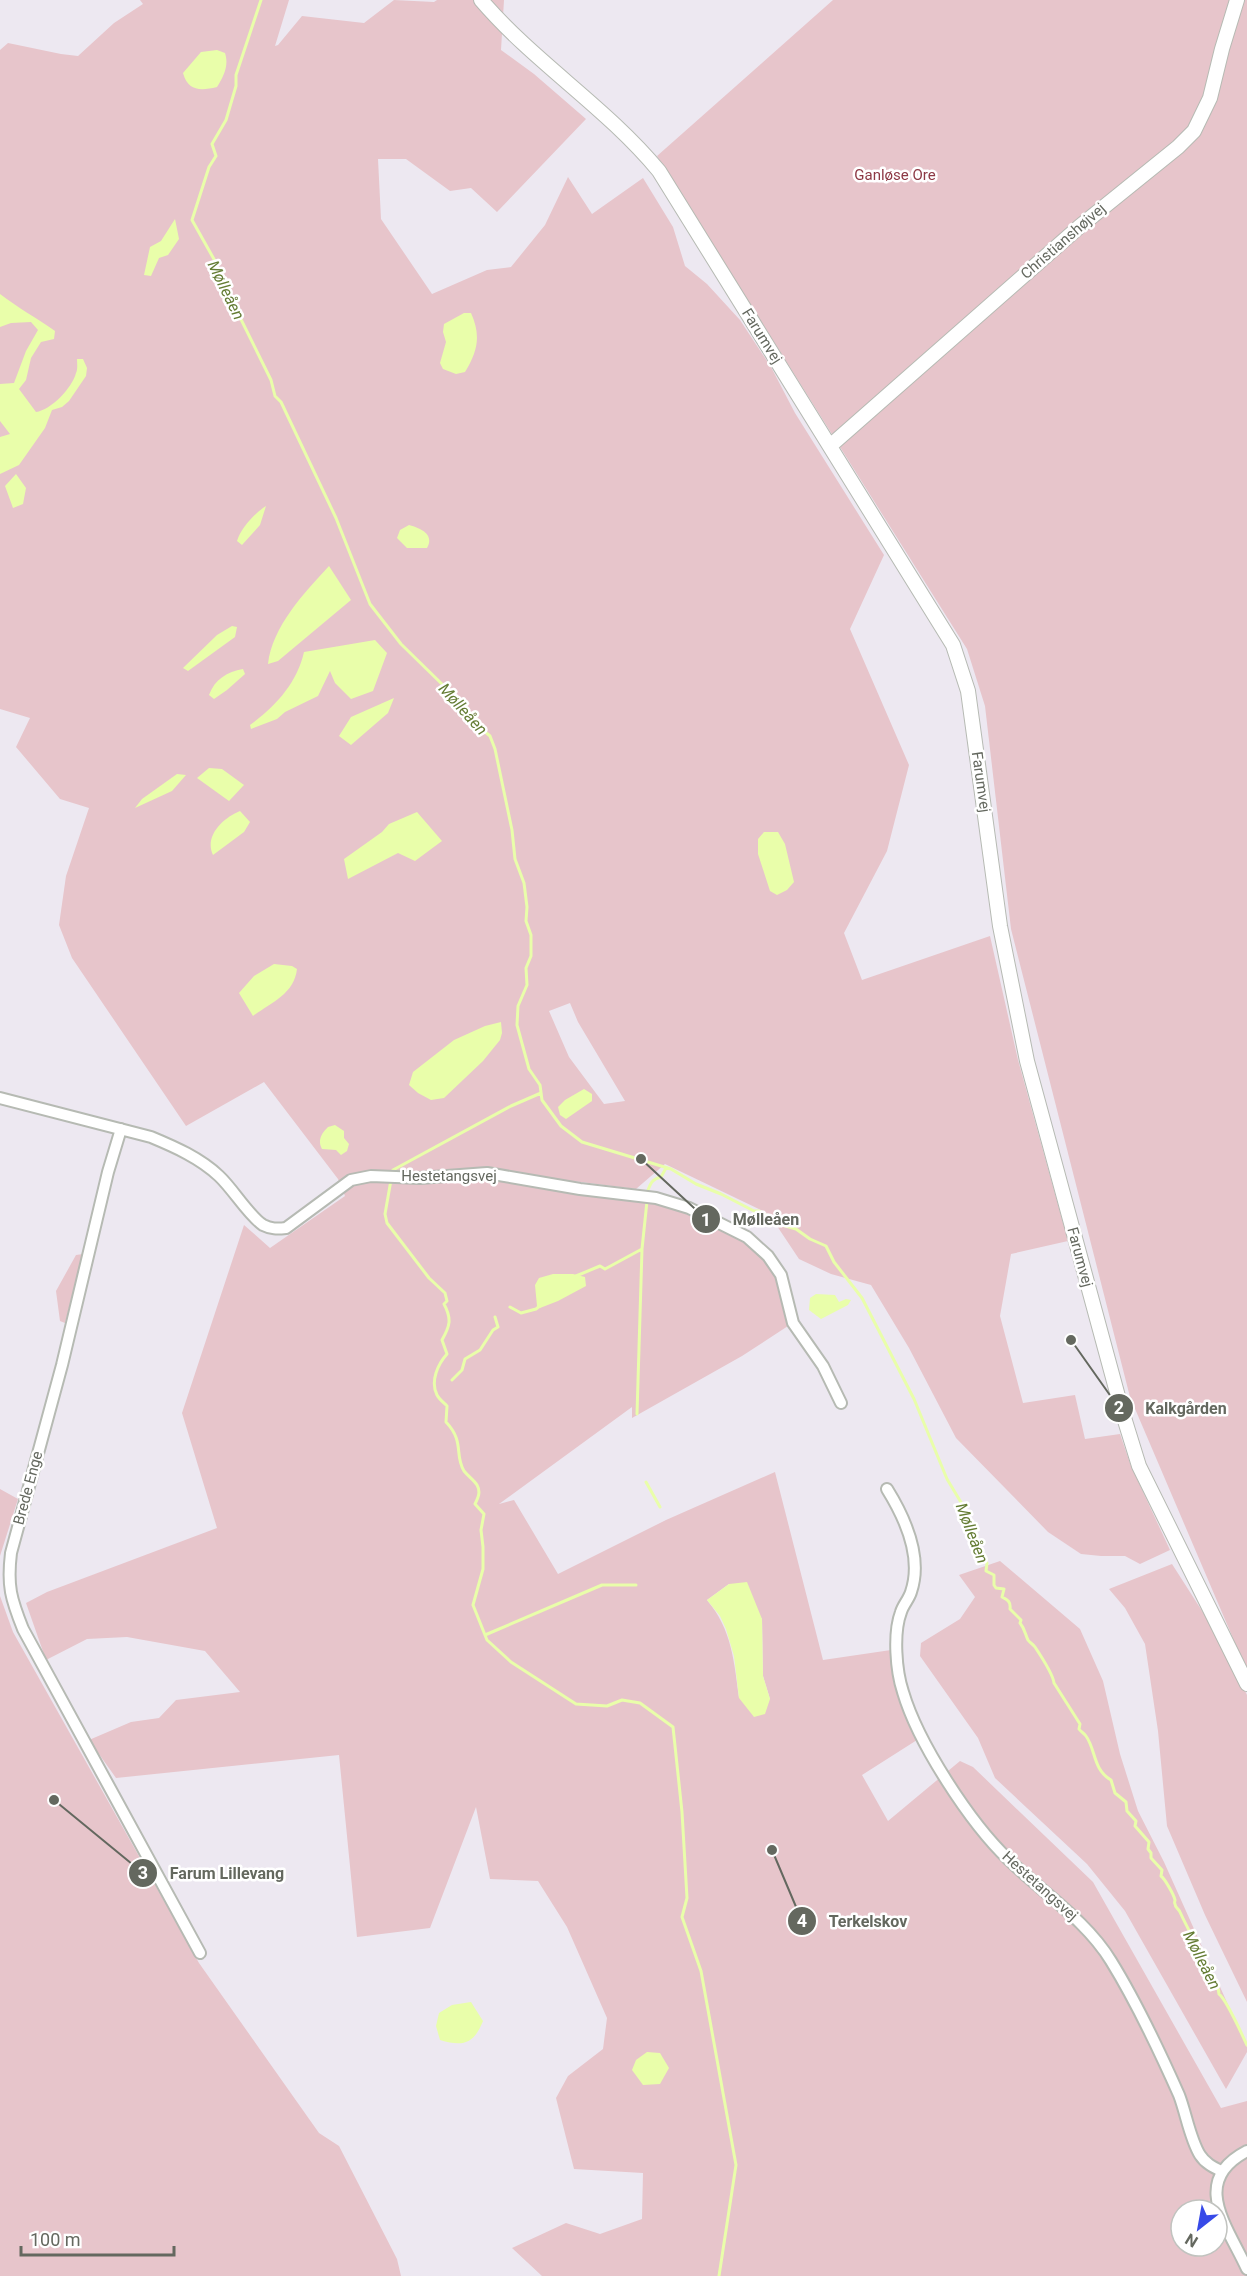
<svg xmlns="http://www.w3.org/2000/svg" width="1247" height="2276" font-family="Roboto,sans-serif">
  <rect width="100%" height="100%" fill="#ede8f1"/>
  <path fill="#e7c5cb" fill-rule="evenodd" d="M140,0h149l-14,46 3,-1 24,-29 62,7 30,-23 40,2 3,-2h67l-3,50 33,24 52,45 -89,93 -26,-24 -21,3 -44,-32h-28l3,60 51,75 55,-24 24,-3 34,-42 23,-48 24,37 51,-36 30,49 12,39 22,18 33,36 31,47 24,46 89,142 -34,74 59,136 -22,86 -43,82 18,47 128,-44 28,124 50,181 -57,13 -11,62 23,87 52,-8 10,44 35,-5 11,32 39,84 -30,14 -15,-8h-24l-20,-2 -33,-22 -92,-94 -47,-90 -38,-63 -40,-11 -32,-15 -30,-45 -104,-50 -29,25 -63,-8 -30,-1 -1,9 1,-3 118,18 32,10 59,31 13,13 10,14 14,48 -1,6 -46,30 -110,62v-11l-133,97 15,-4 44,74 108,-54 109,-48 48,188 68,-10 8,47 18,43 -55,35 26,46 72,-60 13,6 120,115 128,226 26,-7v175h-705l-30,-28 54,-25 34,11 42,-15 1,-46 -69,-4 -18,-71 12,-22 35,-27 4,-31 -40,-91 -29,-46 -48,-2 -14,-72 -46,121 -73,9 -18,-182 -223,23 -27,-38 42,-18 28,-4 17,-18 64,-8 -35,-41 -78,-14 -40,2 -41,21 -20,-57 21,-11 170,-64 -35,-115 62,-188 26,23 75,-52 -7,-17 -74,-97 -78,44 -114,-168 -13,-33 7,-49 23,-68 -29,-9 -44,-52 14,-29 -30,-9v-659l8,-7 53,11 17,2 36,-33 29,-19zM570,1003l8,19 47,79 -21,3 -35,-47 -20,-46zM729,1584l33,35 1,57 7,23 -31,-1c-5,-37 -7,-68 -32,-98zM1181,2210h36v36h-36z
    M833,0h414v1671l-117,-274 -119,-468 -26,-223 -18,-57 -310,-493z
    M83,1254l-18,69 -5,-2 -4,-30 20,-36z
    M0,1489l18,10 -18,57z
    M1000,1561l80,68 23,52 17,73 18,57 26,51 83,185v5l-21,37 -101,-178 -38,-47 -92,-86 -17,-40 -58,-82 1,-13 39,-24 15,-22 -16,-22z
    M1172,1564l48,75 27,56v307l-42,-87 -38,-89 -9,-95 -13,-87 -20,-36 -16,-19z
    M0,1596l13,36 186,331 120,170 20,13 58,113 4,17h-401z"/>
  <path fill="#e9feaa" d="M217,50l8,3c4,12 -1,23 -8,34 -17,4 -29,4 -34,-14l18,-21z
    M175,219l4,20 -11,16 -9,3 -8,18 -7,-1 6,-28 11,-6z
    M0,294c18,14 37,24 55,37l-1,8 -13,3 -10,16 -5,22 -7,9 17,23c15,-2 36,-24 40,-39 2,-4 1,-10 1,-14h6l4,9 -1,8 -17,25 -7,6 -10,3 -7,18 -26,37 -19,9v-37l10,-3 -10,-13v-37l14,-1 12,-32 12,-21 -7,-8 -20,1 -11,4z
    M464,313h7c10,22 7,38 -6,59l-9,2 -13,-5 -3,-6 6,-21 -3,-10 1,-8z
    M16,474l10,14 -3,16 -10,4 -8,-22z
    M266,506l-6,19 -18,20 -5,-4c4,-13 18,-28 29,-35z
    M409,525c11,3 26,9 18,23h-20l-10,-10 3,-8z
    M329,566l22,34 -73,61 -10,3c4,-37 36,-71 61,-98z
    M232,626l5,1 -2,10 -47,34 -5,-3 34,-33z
    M375,640l12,13 -14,38 -22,8 -16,-16 -5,-12 -12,25 -33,16 -8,7 -26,10 -1,-4c26,-19 47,-42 54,-73z
    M243,669l2,5 -18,16 -13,9 -5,-4c6,-16 18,-23 34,-26z
    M394,698l-6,15 -37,32 -12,-9 12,-19z
    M209,768l13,1 22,16 -15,16 -32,-23z
    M177,774l9,1 -14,16 -37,17 7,-9z
    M240,811l10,11 -6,10 -31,23c-9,-19 10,-37 27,-44z
    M417,812l25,29 -27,20 -17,-8 -50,26 -4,-20 38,-27 7,-8z
    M764,832h14l7,12 9,38 -7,8 -10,5 -7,-4 -12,-37v-15z
    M274,964l18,2 5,3c-3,25 -25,33 -44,47l-14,-23 15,-17z
    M501,1022l1,11 -2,7 -17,21 -39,37 -13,2 -13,-7 -9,-8 4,-13 41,-32 31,-14z
    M584,1089l8,5v7l-26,18 -6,-4 -2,-8 7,-7z
    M335,1125l9,6v7l5,6 -2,7 -6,4 -5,-5 -14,-1c-5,-9 0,-16 6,-22z
    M553,1274h20l12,3 1,9 -28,15 -18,7 -3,-2 -2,-21 4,-7z
    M816,1294l19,1 4,7 7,-3 5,1 -3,5 -27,14 -12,-9 1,-12z
    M747,1582l15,37 1,57 7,23 -5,15 -11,3 -15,-19 -5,-42 -8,-27 -6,-13 -13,-16 22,-16z
    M471,2002l12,19c-9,23 -20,26 -43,19l-4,-14 3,-13 13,-8z
    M647,2052l13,1 9,15 -9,16 -17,1 -11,-15 4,-10z"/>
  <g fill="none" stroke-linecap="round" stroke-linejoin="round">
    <path stroke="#e9feaa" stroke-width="3" d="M261,0l-25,75v11l-10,34 -14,24 4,12 -7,11 -17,53 23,41 3,12 53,107 4,16 6,6 55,116 34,86 31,40 45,44 13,22 31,26 5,13 17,81 3,29 9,24 3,24 -1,14 5,14v21l-5,12 1,17 -9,21 -1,19 12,44 11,16 2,15 19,26 21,16 89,27 25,15 25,10 33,17h5l23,14 14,4 14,10 16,7 8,16 28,36 52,101 33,80 18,30 14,46 8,8 -1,8 8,4v10l2,3 8,1 -2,8c6,3 9,5 8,12l11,11 -1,3c5,6 5,11 8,17 2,3 5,4 7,7 6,9 18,27 19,36l26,41 -1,5c2,3 5,4 7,7 10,14 7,34 25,44l4,13 11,9 1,9 9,10 -1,5 14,16 -1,7 3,4v5l11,12 -1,6c4,3 13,19 14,24 0,1 -1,3 0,4 0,4 4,5 5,8 6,14 17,31 21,46 3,11 18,24 18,36 8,6 23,41 28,51
      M393,1170l118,-64 30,-13
      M391,1180l-6,34 2,9 42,55 16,15 2,8 -3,3c8,15 6,22 -2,36l5,14c-9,10 -17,27 -10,41 2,4 7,8 10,11l-1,16c19,20 8,33 18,49 4,5 10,9 13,14 4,7 1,13 -2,19l9,10 -3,16 2,17v22l-10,36 14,35 24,22 65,42 31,2 15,-6 18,3 33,24 9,85 5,86 -5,19 19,54 35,194 -17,111
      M648,1190c3,-8 5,-11 13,-13l5,-9
      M576,1276l24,-10 5,3 37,-20
      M510,1307l11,6 15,-4 5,-4
      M452,1380l10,-10 3,-11 15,-9 13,-20 5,-3 -3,-10
      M637,1414l5,-165 5,-48
      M646,1482l14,25
      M485,1635l117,-50h34"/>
    <g stroke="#b6bab3" stroke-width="14">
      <path id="minor" d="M0,1098l151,39c24,10 49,21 68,39 14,13 30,40 44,49 8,4 14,4 23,3l65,-48 20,-4 49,2 67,-5 93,16 76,9 33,10 58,29 21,19 13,19 12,48 30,43 18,37
        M121,1129l-13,43 -46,193 -51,188c-4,33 0,46 12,76l177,324
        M887,1489c18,29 36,68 24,103 -2,7 -8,13 -10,20 -8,21 -5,59 2,80 15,51 67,131 106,168 34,33 77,60 102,101 26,42 48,89 68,134 7,18 11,44 21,60 5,8 13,12 21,16
        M1247,2151c-58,30 -19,76 0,118"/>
    </g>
    <g stroke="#b6bab3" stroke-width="16">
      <path id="tertiary" d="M481,0c54,63 125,107 178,171l294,474 15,46 32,235 27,135 95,350 17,55 108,218
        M830,446l249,-219 99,-80 16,-16 16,-33 12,-49 15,-49"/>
    </g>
    <use href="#minor" stroke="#fff" stroke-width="10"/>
    <use href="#tertiary" stroke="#fff" stroke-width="14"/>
  </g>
  <g text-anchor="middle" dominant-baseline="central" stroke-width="5" stroke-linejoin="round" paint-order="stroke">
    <g font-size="15" fill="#8d3945" stroke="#fff">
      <text x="895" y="175">Ganløse Ore</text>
    </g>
    <g font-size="15" fill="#64685f" stroke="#fff">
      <text transform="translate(1063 241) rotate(-41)">Christianshøjvej</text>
      <text transform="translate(762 336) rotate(58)">Farumvej</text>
      <text transform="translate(981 782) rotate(82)">Farumvej</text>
      <text x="449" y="1176">Hestetangsvej</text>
      <text transform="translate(1080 1257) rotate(75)">Farumvej</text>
      <text transform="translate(28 1488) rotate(-75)">Brede Enge</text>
      <text transform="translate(1040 1886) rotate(42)">Hestetangsvej</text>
    </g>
    <g font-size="16" font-style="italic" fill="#647c34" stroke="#fff">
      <text transform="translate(226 290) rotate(64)">Mølleåen</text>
      <text transform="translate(463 709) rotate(48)">Mølleåen</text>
      <text transform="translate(972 1533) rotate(69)">Mølleåen</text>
      <text transform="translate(1202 1960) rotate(63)">Mølleåen</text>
    </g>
  </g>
  <path fill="none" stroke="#64685f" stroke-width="2" d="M641 1159L706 1219M1071 1340L1119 1408M54 1800L143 1873M772 1850L802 1921"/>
  <g fill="#64685f" stroke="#fff" stroke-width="2">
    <circle cx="641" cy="1159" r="6"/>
    <circle cx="1071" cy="1340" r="6"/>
    <circle cx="54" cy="1800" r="6"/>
    <circle cx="772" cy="1850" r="6"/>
    <circle cx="706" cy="1219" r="15"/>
    <circle cx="1119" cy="1408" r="15"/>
    <circle cx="143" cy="1873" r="15"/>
    <circle cx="802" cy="1921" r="15"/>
  </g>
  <g font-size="18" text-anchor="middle" font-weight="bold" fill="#fff">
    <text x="706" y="1226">1</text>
    <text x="1119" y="1414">2</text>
    <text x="143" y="1879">3</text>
    <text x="802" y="1927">4</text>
  </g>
  <g font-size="16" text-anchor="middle" font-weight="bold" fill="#64685f" stroke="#fff" stroke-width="5" stroke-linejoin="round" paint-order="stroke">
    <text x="766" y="1225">Mølleåen</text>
    <text x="1186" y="1414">Kalkgården</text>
    <text x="227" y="1879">Farum Lillevang</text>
    <text x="868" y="1927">Terkelskov</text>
  </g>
  <g transform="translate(1199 2228) rotate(211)"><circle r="28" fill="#ffffff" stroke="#c1c3bf" stroke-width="1.5"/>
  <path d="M0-4.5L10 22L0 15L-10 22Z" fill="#374ae8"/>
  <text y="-9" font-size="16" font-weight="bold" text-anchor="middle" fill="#64685f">N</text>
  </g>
  <path d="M21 2246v9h153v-9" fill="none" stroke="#64685f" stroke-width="3"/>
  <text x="30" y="2246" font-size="18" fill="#64685f" stroke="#ffffff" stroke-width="4.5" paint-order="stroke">100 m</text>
</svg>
